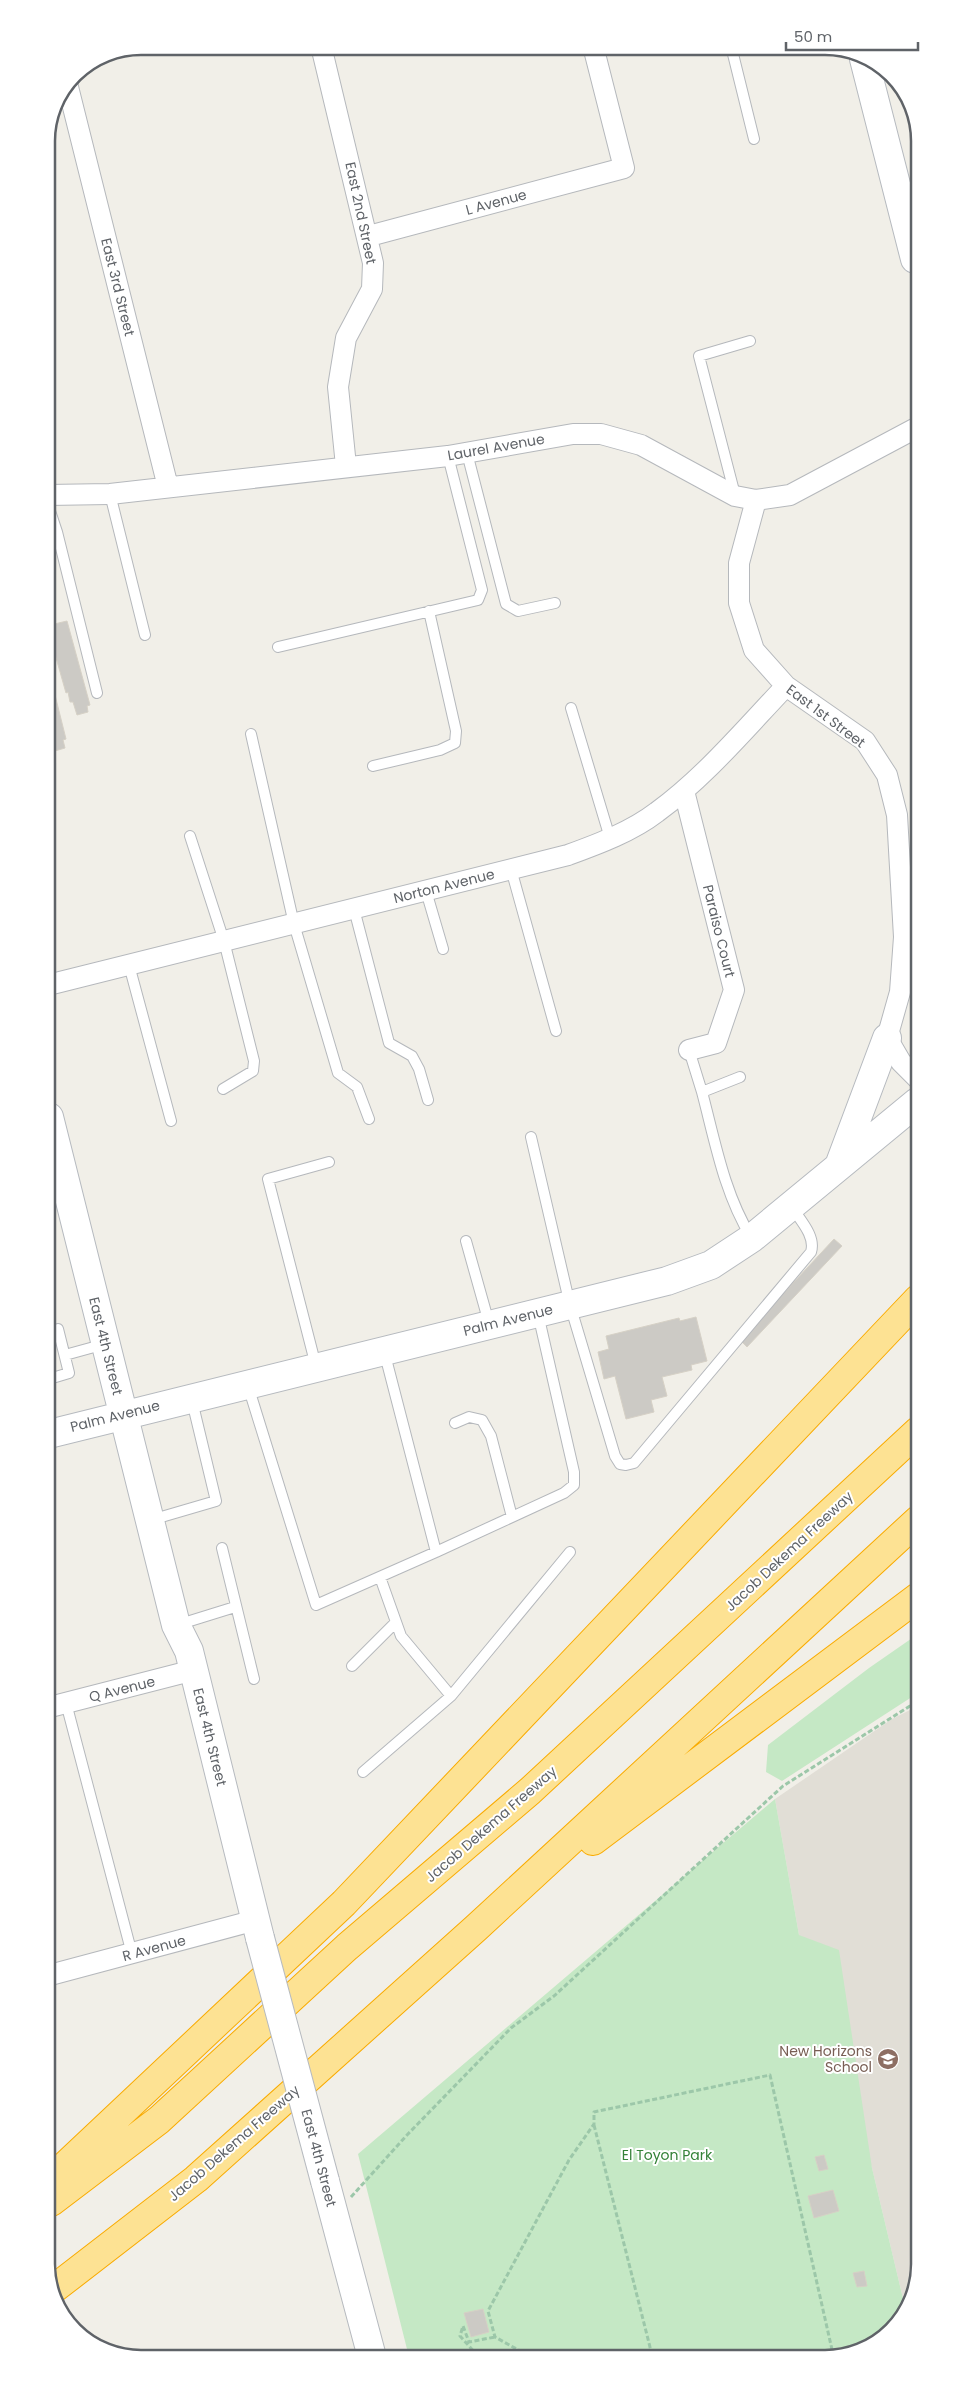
<svg xmlns="http://www.w3.org/2000/svg" width="966" height="2405" font-family="Poppins,sans-serif">
  <rect width="100%" height="100%" fill="#f1efe8"/>
  <path fill="#e1ded6" d="M918,1706l2,559 -15,42 -33,-139 -73,-233 -24,-136 117,-80z"/>
  <path fill="#c5e8c5" d="M918,1634v59l-136,88 -16,-9 2,-27 101,-77z
    M775,1799l24,136 40,15 33,218 33,139 -5,15 -45,32 -446,3 -51,-203z"/>
  <path fill="#cccac5" stroke="#d6d1c6" d="M67,621l23,84 -3,1 1,6 -11,3 -4,-13h-3l-2,-10 -2,1 -15,-53 3,-1 -4,-14z
    M48,667l18,72 -3,1 2,8 -17,5z
    M834,1239l8,7 -95,101 -7,-7z
    M696,1317l11,44 -16,4 1,5 -30,7 5,19 -16,4 3,12 -28,7 -11,-43 -11,3 -6,-27 11,-3 -3,-13 73,-18 1,3z
    M824,2155l4,14 -9,2 -4,-14z
    M833,2190l6,21 -25,7 -6,-22z
    M864,2271l3,15 -10,1 -4,-14z
    M483,2309l6,23 -18,5 -7,-24z"/>
  <g fill="none" stroke-linecap="round" stroke-linejoin="round">
    <g stroke="#b5b8bc" stroke-width="12">
      <path id="lane" d="M731,46l23,93
        M467,453l39,151 12,7 37,-8
        M110,494l35,141
        M735,495l-36,-139 51,-15
        M47,502l10,30 40,161
        M278,647l200,-47 4,-10 -34,-134
        M571,708l39,130
        M251,734l43,190 44,149 19,14 12,32
        M373,766l67,-16 15,-7 1,-12 -27,-120
        M190,836l34,105 30,120 -1,10 -30,18
        M511,869l45,162
        M426,891l17,58
        M354,909l35,134 23,13 7,13 9,31
        M129,965l42,156
        M689,1050l13,42
        M740,1077l-38,15c13,49 22,101 49,145
        M531,1137l39,168 45,151 5,8 6,1 8,-2 177,-211c5,-16 -11,-32 -20,-46
        M466,1241l23,82
        M65,1355l40,-11
        M316,1366l-48,-187 61,-17
        M49,1379l20,-6 -11,-44
        M248,1386l68,219 120,-53 -52,-201
        M455,1423l14,-6 13,3 9,16 21,81
        M151,1520l65,-19 -24,-100
        M222,1548l32,131
        M436,1552l128,-59 10,-8v-13l-36,-158
        M380,1577l21,59 50,60
        M177,1625l58,-18
        M352,1666l44,-44
        M66,1703l66,251
        M363,1772l88,-76 119,-144"/>
    </g>
    <g stroke="#b5b8bc" stroke-width="22">
      <path id="street" d="M321,46l52,217 -1,26 -26,49 -8,49 8,79
        M68,87l100,400
        M369,236l255,-68 -31,-122
        M47,495l63,-1 338,-38 125,-22h28l40,11 94,51 21,4 34,-5 126,-67
        M756,500l-17,63v40l15,47 32,36 79,55 22,34 10,40 7,122 -4,55 -13,46 14,24 16,16
        M684,791l50,199 -18,53 -27,7
        M48,985l520,-130c30,-11 63,-23 89,-43 48,-35 88,-83 129,-126
        M50,1707l144,-37
        M50,1975l206,-55"/>
    </g>
    <g stroke="#b6babf" stroke-width="30">
      <path id="secondary" d="M864,59l51,200
        M49,1117l127,508 13,26 71,287
        M839,1166l48,-128
        M49,1434l618,-153 44,-16 41,-27 165,-136
        M325,2181l47,176"/>
    </g>
    <g stroke="#f9ab00" stroke-width="30">
      <path id="highway" d="M593,1841l325,-244
        M51,2179l293,-276 574,-604
        M51,2202l108,-82 188,-173 183,-156 388,-360
        M51,2291l145,-112 280,-251 442,-408"/>
    </g>
    <path stroke="#9cc7a9" stroke-width="3" stroke-dasharray="5 2.5" stroke-linecap="butt" d="M594,2125l58,230
      M351,2197l56,-62 104,-107 43,-32 229,-210 135,-85
      M478,2356l-18,-20 3,-10 6,16 26,-5
      M529,2356l-34,-19 -7,-26 81,-151 25,-36v-12l176,-37 63,279"/>
    <use href="#lane" stroke="#fff" stroke-width="10"/>
    <use href="#street" stroke="#fff" stroke-width="20"/>
    <use href="#secondary" stroke="#fff" stroke-width="28"/>
    <use href="#highway" stroke="#fde293" stroke-width="28"/>
    <g stroke="#b6babf" stroke-width="30" stroke-linecap="butt">
      <path id="secondary-bridge" d="M260,1938l65,243"/>
    </g>
    <use href="#secondary-bridge" stroke="#fff" stroke-width="28"/>
  </g>
  <defs>
    <g id="school-disc" transform="scale(1.125)"><circle r="9.5" fill="#8d6e63" stroke="#fff"/><path d="M0-5L7-2L0 1L-7-2ZM-4 1L0 2.5L4 1V4Q0 6-4 4Z" fill="#fff"/></g>
  </defs>
  <g fill-rule="evenodd">
    <use href="#school-disc" x="888" y="2059"/>
  </g>
  <g text-anchor="middle" dominant-baseline="central" stroke-width="4" stroke-linejoin="round" paint-order="stroke">
    <g font-size="14" fill="#5f6368" stroke="#fff">
      <text transform="translate(496 202) rotate(-15)">L Avenue</text>
      <text transform="translate(361 213) rotate(78)">East 2nd Street</text>
      <text transform="translate(118 287) rotate(76)">East 3rd Street</text>
      <text transform="translate(496 447) rotate(-10)">Laurel Avenue</text>
      <text transform="translate(826 716) rotate(37)">East 1st Street</text>
      <text transform="translate(444 886) rotate(-14)">Norton Avenue</text>
      <text transform="translate(719 931) rotate(76)">Paraiso Court</text>
      <text transform="translate(508 1320) rotate(-14)">Palm Avenue</text>
      <text transform="translate(106 1346) rotate(76)">East 4th Street</text>
      <text transform="translate(115 1416) rotate(-14)">Palm Avenue</text>
      <text transform="translate(789 1551) rotate(-43)">Jacob Dekema Freeway</text>
      <text transform="translate(122 1689) rotate(-14)">Q Avenue</text>
      <text transform="translate(210 1737) rotate(76)">East 4th Street</text>
      <text transform="translate(491 1824) rotate(-41)">Jacob Dekema Freeway</text>
      <text transform="translate(154 1948) rotate(-15)">R Avenue</text>
      <text transform="translate(234 2143) rotate(-41)">Jacob Dekema Freeway</text>
      <text transform="translate(319 2158) rotate(75)">East 4th Street</text>
    </g>
    <g font-size="14" fill="#785e54" stroke="#fff" text-anchor="end">
      <text x="872" y="2051">New Horizons<tspan x="872" dy="16">School</tspan></text>
    </g>
    <g font-size="14" fill="#348238" stroke="#fff">
      <text x="667" y="2155">El Toyon Park</text>
    </g>
  </g>
  <path d="M0 0H966V2405H0ZM141 55H825A86 86 0 0 1 911 141V2264A86 86 0 0 1 825 2350H141A86 86 0 0 1 55 2264V141A86 86 0 0 1 141 55Z" fill="#fff" fill-rule="evenodd"/>
  <path fill="none" stroke="#5f6368" stroke-width="2.5" d="M141 55H825A86 86 0 0 1 911 141V2264A86 86 0 0 1 825 2350H141A86 86 0 0 1 55 2264V141A86 86 0 0 1 141 55Z"/>
  <path d="M786 42v8h132v-8" fill="none" stroke="#5f6368" stroke-width="2.5"/>
  <text x="794" y="42" font-size="15" fill="#5f6368" stroke="#ffffff" stroke-width="4" paint-order="stroke">50 m</text>
</svg>
